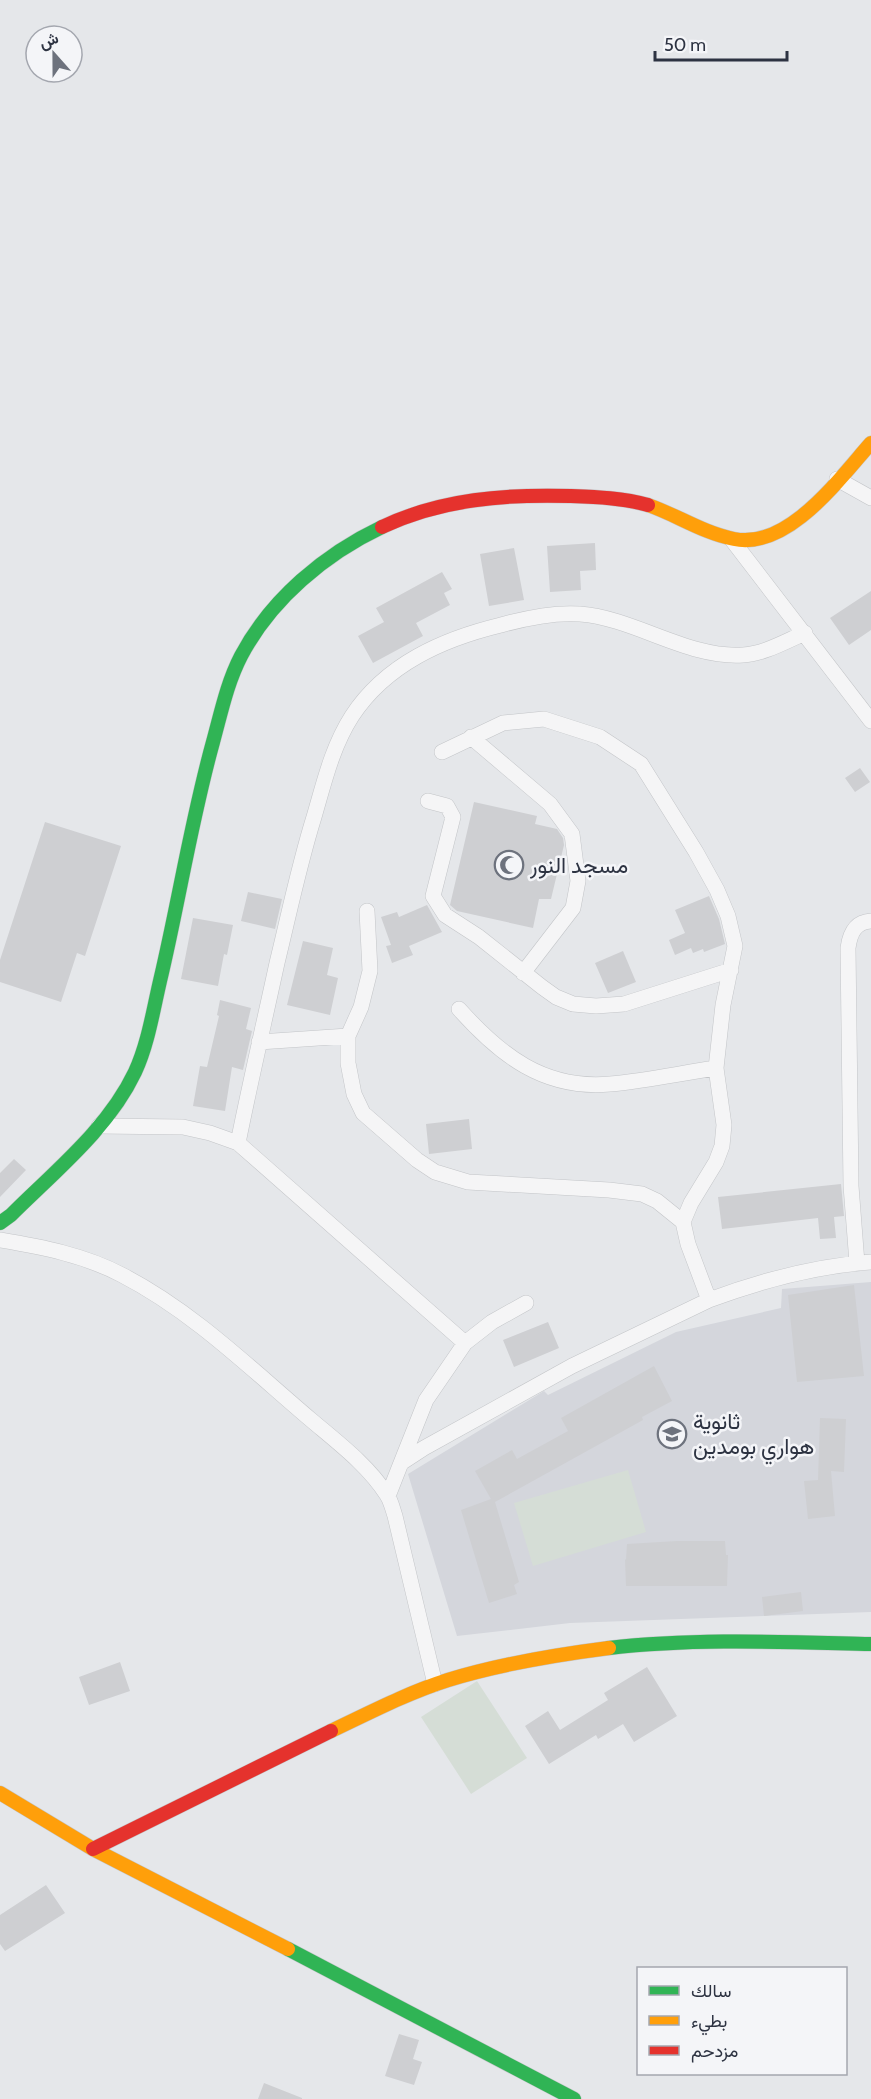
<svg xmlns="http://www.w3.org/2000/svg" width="871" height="2099" font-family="Cabin,Vazirmatn,sans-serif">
  <rect width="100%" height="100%" fill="#e5e7ea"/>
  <path fill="#d4d6dc" d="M871,1282v330l-301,11 -113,13 -49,-162 136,-83 4,4 128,-63 105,-24 1,-19z"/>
  <path fill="#d5ddd6" d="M628,1470l18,62 -113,34 -19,-63z
    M477,1681l50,77 -56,36 -50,-77z"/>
  <path fill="#cecfd2" d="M595,543l1,27 -16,1 1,19 -31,2 -3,-46z
    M514,548l10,52 -35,6 -9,-52z
    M442,572l10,17 -8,4 6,12 -34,18 7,13 -50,27 -15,-27 26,-14 -8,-14z
    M871,591v39l-22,15 -19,-27z
    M860,768l10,14 -15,10 -10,-14z
    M474,802l63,14 -2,8 22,5 6,9 1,7 -13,54h-12l-6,29 -76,-17 -7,-6z
    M45,822l76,24 -36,110 -8,-3 -16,49 -61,-20v-22z
    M248,892l34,7 -7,30 -34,-8z
    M709,896l10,23 6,25 -21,8 -1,-3 -10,4 -2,-5 -16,7 -6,-15 16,-7 -10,-23z
    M427,905l15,27 -33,14 4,9 -21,8 -6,-17 5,-1 -10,-28 16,-5 2,5z
    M193,918l40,7 -6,30 -3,-1 -6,32 -37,-7z
    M303,941l30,7 -6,27 11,3 -8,37 -43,-10z
    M623,951l13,31 -28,11 -13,-30z
    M220,1000l31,8 -5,21 6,2 -9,39 -11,-3 -7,44 -32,-5 7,-40 7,1 12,-51 -2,-1z
    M469,1119l3,30 -43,5 -3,-30z
    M14,1159l12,11 -26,27v-24z
    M841,1184l3,32 -10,1 2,21 -16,1 -2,-21 -96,11 -4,-32z
    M854,1285l10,91 -67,6 -9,-87z
    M548,1322l11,26 -45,19 -11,-27z
    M654,1366l18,35 -30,16 1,3 -148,82 24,80 -5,3 3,9 -28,9 -28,-93 30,-11 -16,-28 37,-21 5,9 51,-28 -7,-13z
    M820,1418l26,1 -2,53 -13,-1 4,45 -27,3 -4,-38 14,-1z
    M677,1541h48l1,14h2l-1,31h-101l-1,-27 1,1 1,-16z
    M801,1592l2,19 -39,5 -2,-19z
    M120,1662l10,29 -41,14 -10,-28z
    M647,1667l30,49 -43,26 -11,-18 -25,15 -2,-4 -47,29 -24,-38 23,-15 12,19 48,-30 -4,-7z
    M46,1885l19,28 -60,38 -5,-7v-29z
    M399,2034l20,6 -6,19 9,3 -8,23 -29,-9z
    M264,2083l38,15v1h-44z"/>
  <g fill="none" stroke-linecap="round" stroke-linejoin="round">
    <g stroke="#c3c5c8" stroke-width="16">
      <path id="street" d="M837,479l34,19
        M732,540l139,181
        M471,737l79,67 22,30 6,47 -5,27 -50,65
        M428,801l19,5 6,11 -20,79 12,19 34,22 63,50 14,10 17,7 23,2 28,-2 107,-34
        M367,911l3,60 -9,36 -13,29v27l6,31 9,19 54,47 18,12 33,10 141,8 33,4 15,7 26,21
        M459,1009c41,46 85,81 151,75 36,-3 71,-11 106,-16
        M259,1042l89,-6
        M99,1126l84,1 27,6 28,10 227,200 -39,57 -25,63
        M238,1143c12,-60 26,-120 39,-180 12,-49 22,-98 37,-146 10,-34 18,-70 38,-101 34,-52 91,-77 149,-91 25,-7 52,-13 79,-11 54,4 109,45 163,41 21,-1 43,-14 62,-22
        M0,1240c42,7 84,15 122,35 70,36 128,93 188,144 27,23 58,46 77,76 4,6 6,15 8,21l40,168
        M857,1263l-6,-77 -3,-238c2,-15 7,-26 23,-27
        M709,1300c51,-19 108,-34 162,-38
        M465,1343l27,-21 34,-19
        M388,1496l13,-33 23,-15 148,-82 137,-66 -21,-56 -5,-22 8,-19 25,-41 6,-16 2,-21 -8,-57 7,-63 12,-59 -7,-30 -11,-26 -21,-38 -55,-88 -41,-27 -56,-18 -41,4 -61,29"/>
    </g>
    <g stroke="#c3c5c8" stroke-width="15">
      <path id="fast" d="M0,1223l11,-8c44,-44 97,-86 124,-143 13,-28 18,-61 25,-91 19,-80 31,-160 53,-239 8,-29 14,-59 28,-86 30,-57 84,-102 141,-129
        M609,1648c87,-10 175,-6 262,-4
        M288,1949l286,150"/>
    </g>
    <g stroke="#c3c5c8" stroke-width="15">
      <path id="slow" d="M648,505c29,10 55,28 86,34 54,11 105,-60 137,-96
        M331,1731c38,-18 76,-38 117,-51 52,-16 106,-25 161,-32
        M0,1793l93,56 195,100"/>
    </g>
    <g stroke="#c3c5c8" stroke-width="15">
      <path id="jam" d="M382,527c59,-28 124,-33 189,-31 26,1 52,2 77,9
        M93,1849l238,-118"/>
    </g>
    <use href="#street" stroke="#f5f5f6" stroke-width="15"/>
    <use href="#fast" stroke="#30b455" stroke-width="14"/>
    <use href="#slow" stroke="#ff9f0a" stroke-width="14"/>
    <use href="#jam" stroke="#e5322d" stroke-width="14"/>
  </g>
  <defs>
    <g id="mosque-ring" transform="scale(1.5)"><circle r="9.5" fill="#f4f5f8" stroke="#6d727d" stroke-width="1.5"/><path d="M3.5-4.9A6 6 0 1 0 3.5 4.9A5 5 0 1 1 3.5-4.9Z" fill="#6d727d"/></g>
    <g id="school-ring" transform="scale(1.5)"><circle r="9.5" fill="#f4f5f8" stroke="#6d727d" stroke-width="1.5"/><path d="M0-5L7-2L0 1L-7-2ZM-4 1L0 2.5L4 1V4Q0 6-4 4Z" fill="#6d727d"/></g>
  </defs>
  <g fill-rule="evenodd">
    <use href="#mosque-ring" x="509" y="865"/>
    <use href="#school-ring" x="672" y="1434"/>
  </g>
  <g text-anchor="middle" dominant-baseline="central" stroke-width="5" stroke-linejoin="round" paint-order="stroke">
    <g font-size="22" fill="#2d3342" stroke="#f4f5f8" text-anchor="start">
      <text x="530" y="865">مسجد النور</text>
      <text x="693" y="1421">ثانوية<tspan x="693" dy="25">هواري بومدين</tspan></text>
    </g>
  </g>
  <rect x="637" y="1967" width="210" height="108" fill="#f4f5f8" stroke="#a4a7af" stroke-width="1.5"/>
  <rect x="649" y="1986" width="30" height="9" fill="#30b455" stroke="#a4a7af" stroke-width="1.5"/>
  <text x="691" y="1997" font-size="18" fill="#2d3342">سالك</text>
  <rect x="649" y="2016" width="30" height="9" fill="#ff9f0a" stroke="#a4a7af" stroke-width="1.5"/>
  <text x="691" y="2027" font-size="18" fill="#2d3342">بطيء</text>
  <rect x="649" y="2046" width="30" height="9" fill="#e5322d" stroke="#a4a7af" stroke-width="1.5"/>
  <text x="691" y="2057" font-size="18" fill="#2d3342">مزدحم</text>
  <g transform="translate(54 54) rotate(339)"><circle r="28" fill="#f4f5f8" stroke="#a4a7af" stroke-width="1.5"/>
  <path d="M0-4.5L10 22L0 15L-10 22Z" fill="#6d727d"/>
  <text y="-9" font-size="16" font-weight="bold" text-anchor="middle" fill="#2d3342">ش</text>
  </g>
  <path d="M655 51v9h132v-9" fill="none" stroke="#2d3342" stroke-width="3"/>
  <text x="664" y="51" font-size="18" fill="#2d3342" stroke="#f4f5f8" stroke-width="4.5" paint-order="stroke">50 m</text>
</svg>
